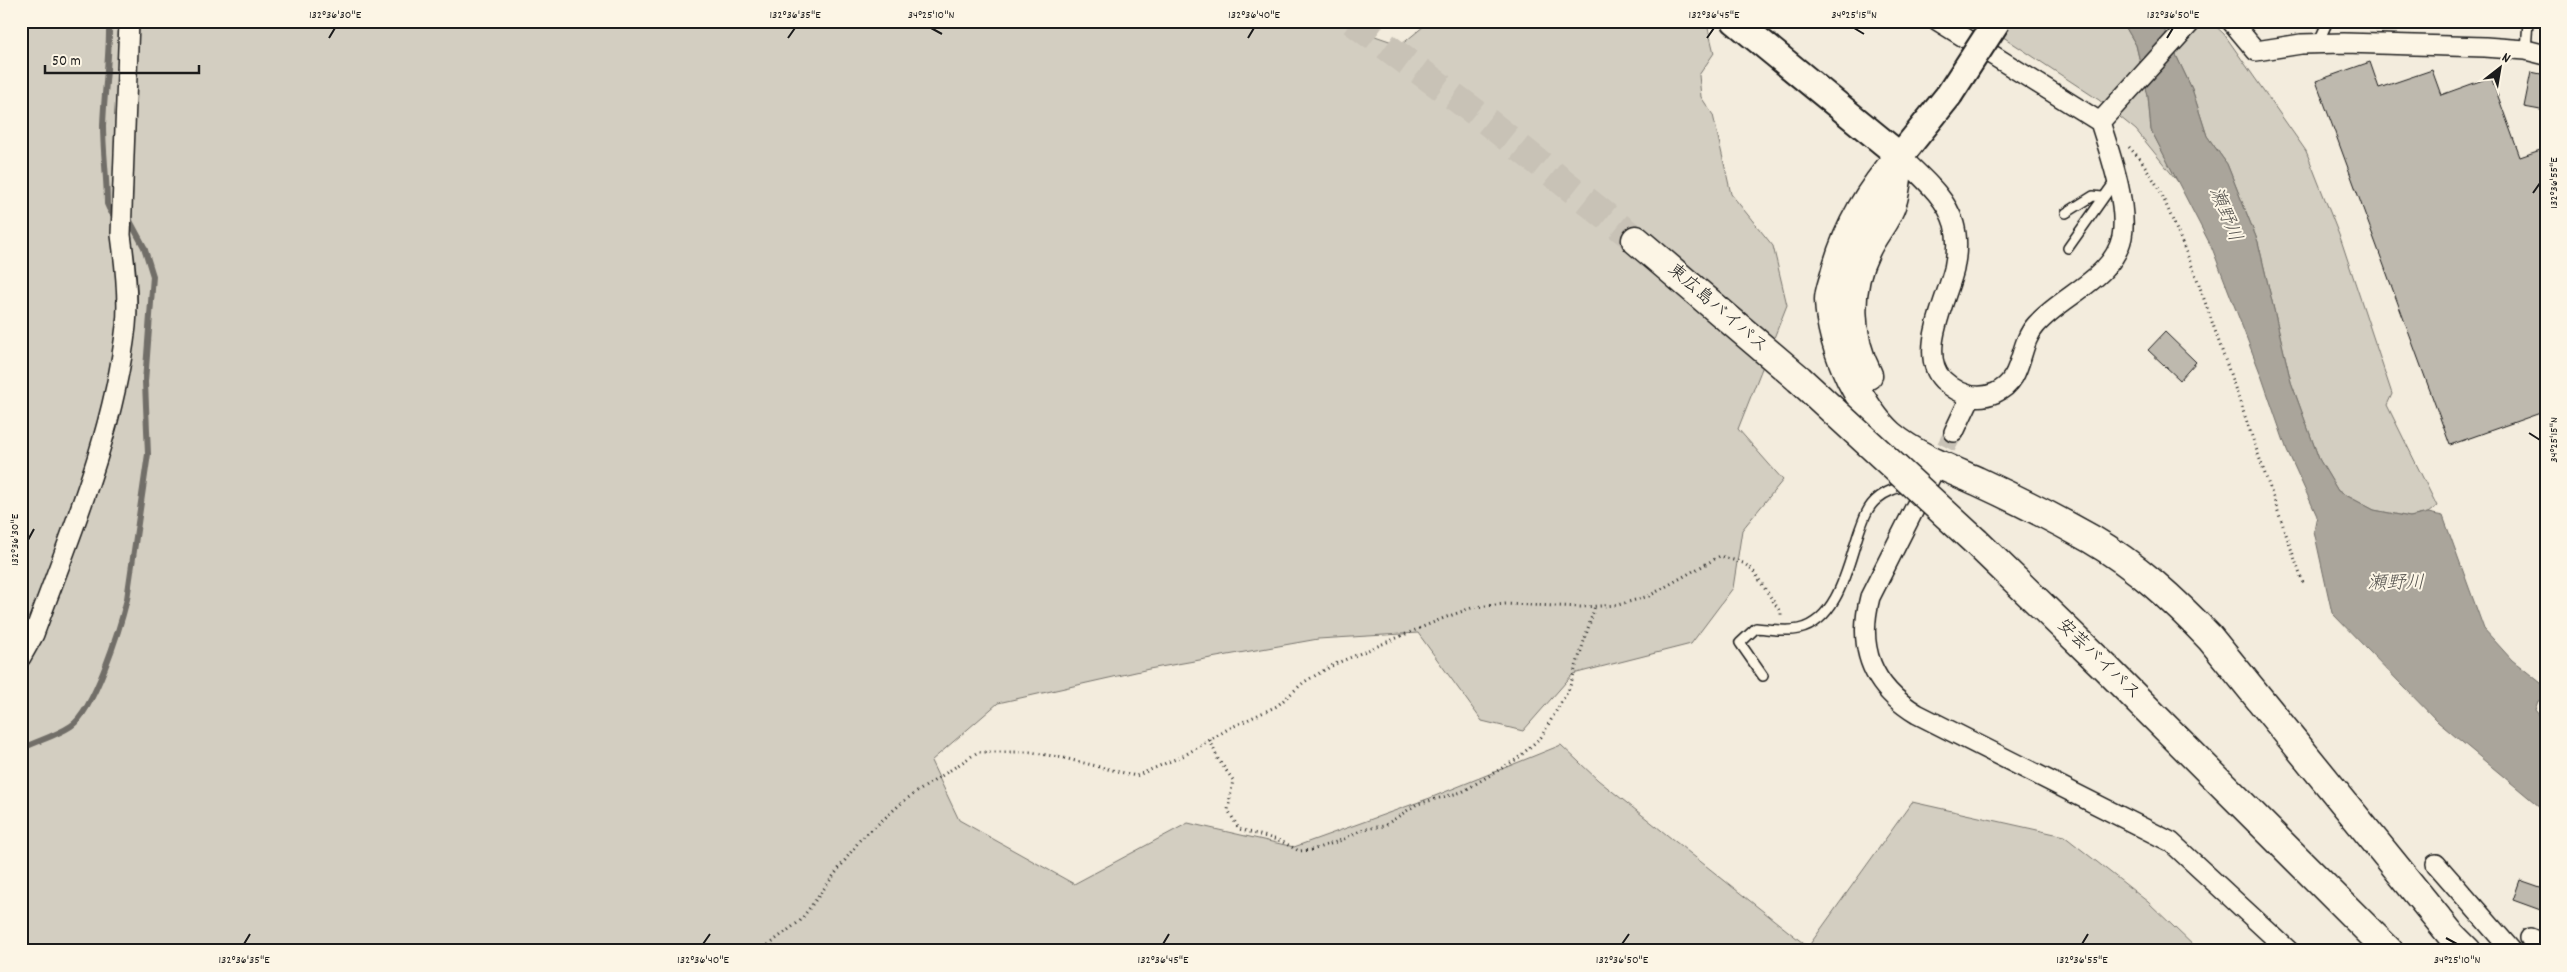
<svg xmlns="http://www.w3.org/2000/svg" width="2567" height="972" font-family="Dekko,'Klee One',sans-serif">
  <rect width="100%" height="100%" fill="#f3ecdd"/>
  <filter id="ink" filterUnits="userSpaceOnUse"><feTurbulence type="fractalNoise" baseFrequency=".02" numOctaves="2"/><feDisplacementMap in="SourceGraphic" scale="10" xChannelSelector="R" yChannelSelector="G"/><feConvolveMatrix kernelMatrix="1 2 1 2 8 2 1 2 1" color-interpolation-filters="sRGB"/></filter>
  <g filter="url(#ink)">
    <path fill="#d3cec1" stroke="#78756e" d="M21,21h1354v15l26,9 29,-24h273l4,3 7,29 -15,22 2,22 12,18 18,79 42,52 14,59 -49,124 45,51 -41,50 -9,58 -42,56 -118,30 -50,57 -41,-10 -64,-88 -100,6 -169,30 -151,34 -67,58 28,59 115,64 114,-61 106,24 136,-49 131,-53 37,35 210,167 104,-145 152,34 84,66 51,49h-2178z
      M1979,21h143l14,24 12,51 3,34 28,53 -43,-53 -37,-30z
      M2160,21h50l14,13 82,117 35,89 51,154 -5,11 50,101 -9,7 -18,4 -36,-7 -36,-19 -19,-32 -28,-77 -33,-140 -31,-78 -20,-28 -15,-47z"/>
    <path fill="#aaa59b" stroke="#716e68" d="M2122,21h38l32,68 15,47 20,28 31,78 33,140 28,77 19,32 36,19 36,7 18,-4 15,3 41,113 28,31 34,27v13l-8,1 -3,9 11,13v89l-108,-90 -106,-109 -18,-82 3,-15 -30,-66 -26,-75 -49,-127 -61,-118 -3,-34 -12,-51z"/>
    <g fill="none" stroke-linecap="round" stroke-linejoin="round">
      <path stroke="#716e68" stroke-width="6" d="M21,749c16,-8 35,-13 50,-23 23,-15 49,-98 56,-127l21,-145 -3,-72 8,-106 -9,-29 -14,-26c-13,-2 -18,-4 -23,-17 0,-26 -4,-52 -4,-78 1,-35 7,-70 6,-105"/>
    </g>
    <path fill="#beb9ae" stroke="#1c1c1c" d="M2370,62l9,26 53,-18 9,25 50,-18 29,80 26,-9v263l-96,34 -134,-364z
      M2531,72l15,3v36l-22,-4z
      M2165,332l31,30 -16,18 -32,-30z
      M2520,880l26,9v23l-33,-12z"/>
    <g fill="none" stroke-linecap="round" stroke-linejoin="round">
      <path stroke="#c8c2b6" stroke-width="19" stroke-dasharray="19 9" stroke-linecap="butt" d="M1933,472l21,-40"/>
      <path stroke="#c8c2b6" stroke-width="28" stroke-dasharray="28 14" stroke-linecap="butt" d="M1352,21l123,91 161,128"/>
      <g stroke="#1c1c1c" stroke-width="12">
        <path id="lane" d="M2318,43l10,-22
          M2526,50l2,-29
          M2066,213l27,-17 9,1
          M2068,248l48,-68
          M1763,676l-23,-33 16,-15c14,1 30,4 43,1 39,-9 49,-64 60,-97 4,-11 8,-25 18,-33 9,-8 20,-11 31,-14"/>
      </g>
      <g stroke="#1c1c1c" stroke-width="22">
        <path id="street" d="M2231,21l25,30 45,-7 43,-1 141,4 41,3 20,5
          M2100,122l92,-101
          M1900,156c20,20 46,40 54,68 4,14 3,30 0,45 -7,30 -37,85 -11,111 15,14 33,21 52,13 30,-13 22,-47 41,-68 26,-30 77,-46 86,-88 6,-33 -12,-83 -22,-115l-162,-101
          M1954,432l17,-36
          M1933,472l-63,125c-13,51 1,89 47,117l254,128 118,109
          M21,657l13,-23c37,-101 80,-200 92,-308 3,-29 -1,-62 -5,-91l8,-214
          M2436,864l76,87
          M2530,938l16,7"/>
      </g>
      <g stroke="#1c1c1c" stroke-width="30">
        <path id="secondary" d="M1735,21l165,135 49,-61"/>
      </g>
      <g stroke="#1c1c1c" stroke-width="31">
        <path id="highway" d="M1900,156c-31,35 -55,76 -66,122 -2,7 -5,15 -5,22 1,27 10,55 22,80 10,19 22,40 39,55 25,21 57,33 87,46 39,18 77,37 114,58 46,27 83,61 119,99l242,298 15,15
          M1636,240l163,139
          M1868,375c-20,-38 -21,-87 -2,-125 7,-16 21,-30 26,-47 5,-14 5,-31 8,-45
          M1976,542l130,126 283,283"/>
      </g>
      <path stroke="#1c1c1c" stroke-width="3" stroke-dasharray="1 4" stroke-linecap="butt" d="M2129,147l12,13 19,30 36,86 107,307
        M1210,740l8,19 15,21 -5,30 11,19 42,12 18,10 13,-1 30,-10 22,-11 20,-3 33,-22 45,-12 55,-33 24,-22 28,-48 26,-83
        M760,951l40,-30 60,-81 45,-40 73,-48h52l34,6 72,18 49,-21 43,-26 49,-23 27,-24 31,-18 109,-46 30,-11 32,-3 76,3 36,-2 31,-9 71,-40 23,7 9,6 29,44v3"/>
      <use href="#lane" stroke="#fcf5e5" stroke-width="9"/>
      <use href="#street" stroke="#fcf5e5" stroke-width="19"/>
      <use href="#secondary" stroke="#fcf5e5" stroke-width="26"/>
      <use href="#highway" stroke="#fcf5e5" stroke-width="28"/>
      <g stroke="#1c1c1c" stroke-width="30" stroke-linecap="butt">
        <path id="secondary-bridge" d="M1949,95l48,-74"/>
      </g>
      <g stroke="#1c1c1c" stroke-width="31" stroke-linecap="butt">
        <path id="highway-bridge" d="M1799,379l177,163"/>
      </g>
      <use href="#secondary-bridge" stroke="#fcf5e5" stroke-width="26"/>
      <use href="#highway-bridge" stroke="#fcf5e5" stroke-width="28"/>
    </g>
  </g>
  <path fill="none" stroke="#1c1c1c" stroke-width="2" d="M931,28l11,6M1854,28l10,6M329,38l6,-10M788,38l7,-10M1248,38l6,-10M1707,38l7,-10M2167,38l6,-10M2533,193l7,-10M2529,433l11,7M28,540l6,-11M2446,938l11,6M244,944l6,-10M703,944l7,-10M1163,944l6,-10M1622,944l7,-10M2082,944l6,-10"/>
  <g text-anchor="middle" dominant-baseline="central" stroke-width="4" stroke-linejoin="round" paint-order="stroke">
    <g font-size="18" fill="#1c1c1c" stroke="#fcf5e5">
      <text transform="translate(1717 309) rotate(41)">東広島バイパス</text>
      <text transform="translate(2098 660) rotate(44)">安芸バイパス</text>
    </g>
    <g font-size="19" font-style="italic" fill="#55534f" stroke="#fcf5e5">
      <text transform="translate(2224 215) rotate(68)">瀬野川</text>
      <text x="2396" y="584">瀬野川</text>
    </g>
  </g>
  <rect width="2567" height="972" fill="none" stroke="#fcf5e5" stroke-width="55"/>
  <g transform="translate(2500 68) rotate(31)" stroke="#fcf5e5" stroke-width="4" paint-order="stroke">
  <path d="M0-4L9 19L0 12L-9 19Z" fill="#1c1c1c"/>
  <text y="-8" font-size="14" font-weight="bold" text-anchor="middle" fill="#1c1c1c">N</text>
  </g>
  <path d="M45 65v8h154v-8" fill="none" stroke="#1c1c1c" stroke-width="2.5"/>
  <text x="52" y="65" font-size="15" fill="#1c1c1c" stroke="#fcf5e5" stroke-width="4" paint-order="stroke">50 m</text>
  <rect x="28" y="28" width="2512" height="916" fill="none" stroke="#1c1c1c" stroke-width="2"/>
  <g font-size="12" text-anchor="middle" fill="#1c1c1c">
    <text x="335" y="18">132°36'30"E</text>
    <text x="795" y="18">132°36'35"E</text>
    <text x="931" y="18">34°25'10"N</text>
    <text x="1254" y="18">132°36'40"E</text>
    <text x="1714" y="18">132°36'45"E</text>
    <text x="1854" y="18">34°25'15"N</text>
    <text x="2173" y="18">132°36'50"E</text>
    <text transform="translate(2553 183) rotate(-90)" y="4">132°36'55"E</text>
    <text transform="translate(2553 440) rotate(-90)" y="4">34°25'15"N</text>
    <text transform="translate(14 540) rotate(-90)" y="4">132°36'30"E</text>
    <text x="244" y="963">132°36'35"E</text>
    <text x="703" y="963">132°36'40"E</text>
    <text x="1163" y="963">132°36'45"E</text>
    <text x="1622" y="963">132°36'50"E</text>
    <text x="2082" y="963">132°36'55"E</text>
    <text x="2457" y="963">34°25'10"N</text>
  </g>
</svg>
